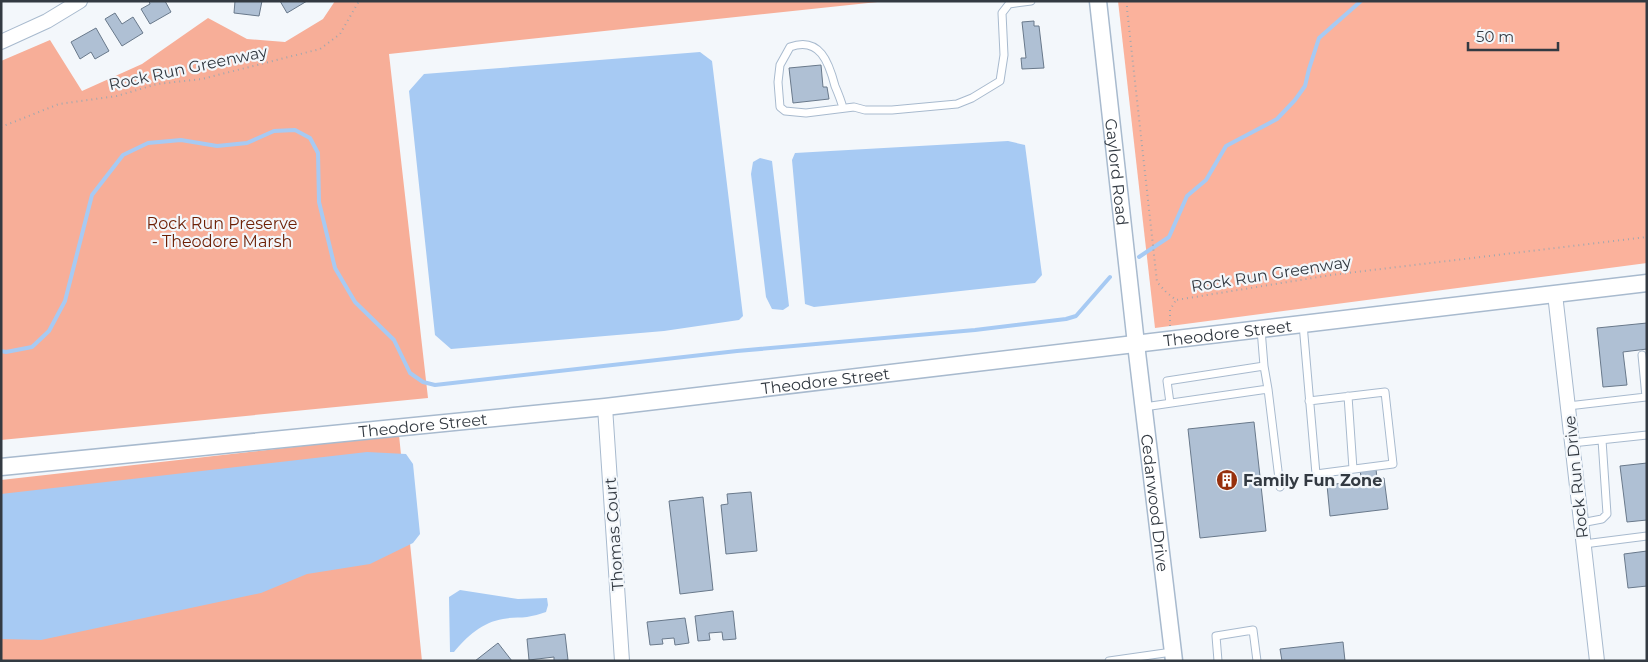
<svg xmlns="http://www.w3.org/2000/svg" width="1648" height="662" font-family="Montserrat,sans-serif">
  <rect width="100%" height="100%" fill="#f3f7fb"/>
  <path fill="#fbb29c" d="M1118,1h529v262l-492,65z"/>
  <path fill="#f7ae98" d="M335,1h552l-498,53 39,344 -427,42v-379l49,-21 32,51 60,-27 66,-46 39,21 38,3 38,-23z
    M399,435l23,226h-421v-181z"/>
  <path fill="#a7caf3" d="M700,52l12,9 31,255 -4,4 -75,11 -213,18 -16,-14 -26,-244 15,-17z
    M1008,141l17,4 17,130 -7,8 -221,24 -9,-3 -13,-144 3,-7z
    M760,158l12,3 17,145 -6,4 -11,-1 -6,-12 -15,-123 2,-12z
    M367,452l39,2 7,10 7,70 -7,9 -43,21 -63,10 -46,19 -220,47 -40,-1v-145z
    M460,590l58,9 29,-1 1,7 -2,7c-6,2 -13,4 -19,5 -8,1 -16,0 -24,2 -20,3 -37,18 -49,33h-4l-1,-55z"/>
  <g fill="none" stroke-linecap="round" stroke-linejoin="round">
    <path stroke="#a7caf3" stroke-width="4" d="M1139,257l30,-20 18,-41 19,-16 20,-34 51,-27 18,-19 10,-14 4,-17 10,-31 42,-37
      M1,351l5,1 26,-5 17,-16 16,-30 27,-106 31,-40 25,-12 33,-3 36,6 30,-3 27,-12 21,-1 15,8 8,15 1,49 16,66 20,34 39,38 16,33 13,9 12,3 302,-34 238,-21 91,-11 10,-3 34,-39"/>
  </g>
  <path fill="#afc0d4" stroke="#69798b" d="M149,1h16l6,11 -21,12 -9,-15 9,-5z
    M235,1h27l-3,15 -25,-3z
    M280,1h27l-20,12z
    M115,13l7,11 11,-7 10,16 -21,13 -17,-27z
    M1034,21v5h5l5,42 -22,1 -1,-11h5l-4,-36z
    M96,28l13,23 -14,8 -4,-7 -11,7 -9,-17z
    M821,65l2,22h4l2,12 -36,4 -4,-35z
    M1647,323v26l-24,3 4,33 -24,2 -6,-59z
    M1254,422l12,109 -66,7 -12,-109z
    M1647,463v57l-20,2 -7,-56z
    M1376,469l1,10 7,-1 4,31 -58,7 -3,-31 35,-4 -2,-10z
    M751,492l6,59 -31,3 -5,-49 7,-1 -1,-10z
    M703,497l10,93 -33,4 -11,-93z
    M1647,551v35l-19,2 -4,-34z
    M733,611l3,28 -13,1 -1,-8 -13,1 1,7 -12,1 -3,-25z
    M685,618l4,25 -14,2 -1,-7 -12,1 1,5 -13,1 -3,-23z
    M565,634l3,26 -14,1v-4l-25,3 -2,-21z
    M1343,642l2,19h-63l-2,-12z
    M498,643l14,18h-37z"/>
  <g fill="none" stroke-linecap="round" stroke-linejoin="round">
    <g stroke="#a8bace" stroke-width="9">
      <path id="service" d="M843,108c-2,-8 -5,-15 -8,-22 -6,-23 -15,-50 -45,-39l-10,18 -2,17 2,25 5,4 21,2 48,-6 11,3h27l65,-6 15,-6 28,-17 4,-26 -2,-42 7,-9 22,-3
        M1303,324l13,150 77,-10 -8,-72 -76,9
        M1261,329l3,37
        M1348,396l5,73
        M1170,403l-3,-22 97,-15 4,23
        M1568,406l78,-9 -4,-42
        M1144,407l124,-18 12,98
        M1572,443l75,-8
        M1581,523l21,-4 5,-5 -5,-74
        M1584,544l63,-8
        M1109,661l63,-9
        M1218,661l-2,-25 37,-6 4,31"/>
    </g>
    <g stroke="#a8bace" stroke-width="16">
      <path id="minor" d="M1,42l46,-21 33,-20
        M1555,294l42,367
        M605,407l17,254"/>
    </g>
    <g stroke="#a8bace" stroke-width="19">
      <g id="tertiary">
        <path id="s1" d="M1098,1l38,343 38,317"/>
        <path id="s2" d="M1,467l604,-60 1042,-124"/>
      </g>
    </g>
    <path stroke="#a2a7ad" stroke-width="2" stroke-dasharray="1 4" stroke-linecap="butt" d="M1127,1v8l30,273 9,10 10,8 155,-25 316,-38
      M1,127l58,-23 58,-8 40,-12 45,-5 118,-30 20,-15 19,-33
      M1170,326v-16l6,-10"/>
    <use href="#service" stroke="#fff" stroke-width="7"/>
    <use href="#minor" stroke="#fff" stroke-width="14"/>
    <use href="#tertiary" stroke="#fff" stroke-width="16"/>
  </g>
  <defs>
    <g id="building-disc" transform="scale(1.125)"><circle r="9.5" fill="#97300d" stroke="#f3f7fb"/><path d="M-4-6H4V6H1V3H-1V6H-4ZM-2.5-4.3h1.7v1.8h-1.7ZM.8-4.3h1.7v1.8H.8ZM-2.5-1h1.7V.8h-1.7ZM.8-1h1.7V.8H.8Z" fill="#fff"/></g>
  </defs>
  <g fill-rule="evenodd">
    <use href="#building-disc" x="1227" y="480"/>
  </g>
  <g text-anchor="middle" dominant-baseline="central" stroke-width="4.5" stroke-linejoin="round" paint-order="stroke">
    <g font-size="16" fill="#333a42" stroke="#f3f7fb">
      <text transform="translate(188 68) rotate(-12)">Rock Run Greenway</text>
      <text stroke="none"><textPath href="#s1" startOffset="172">Gaylord Road</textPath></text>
      <text transform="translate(1271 274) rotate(-9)">Rock Run Greenway</text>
      <text stroke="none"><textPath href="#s2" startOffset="1234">Theodore Street</textPath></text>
      <text stroke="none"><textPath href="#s2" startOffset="829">Theodore Street</textPath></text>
      <text stroke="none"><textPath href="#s2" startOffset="424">Theodore Street</textPath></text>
      <text transform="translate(1576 477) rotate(-96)">Rock Run Drive</text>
      <text stroke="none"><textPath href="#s1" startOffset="505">Cedarwood Drive</textPath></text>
      <text transform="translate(614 534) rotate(-94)">Thomas Court</text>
    </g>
    <g font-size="16" fill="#6d1f04" stroke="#f3f7fb">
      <text x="222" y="223">Rock Run Preserve<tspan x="222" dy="18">- Theodore Marsh</tspan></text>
    </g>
    <g font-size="16" font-weight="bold" fill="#333a42" stroke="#f3f7fb" text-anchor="start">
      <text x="1243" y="480">Family Fun Zone</text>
    </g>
  </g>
  <rect width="1648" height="662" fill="none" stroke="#333a42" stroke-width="5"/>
  <path d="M1468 42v8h90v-8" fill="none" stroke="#333a42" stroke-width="2.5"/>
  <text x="1476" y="42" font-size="15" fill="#333a42" stroke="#f3f7fb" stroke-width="4" paint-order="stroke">50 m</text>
</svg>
